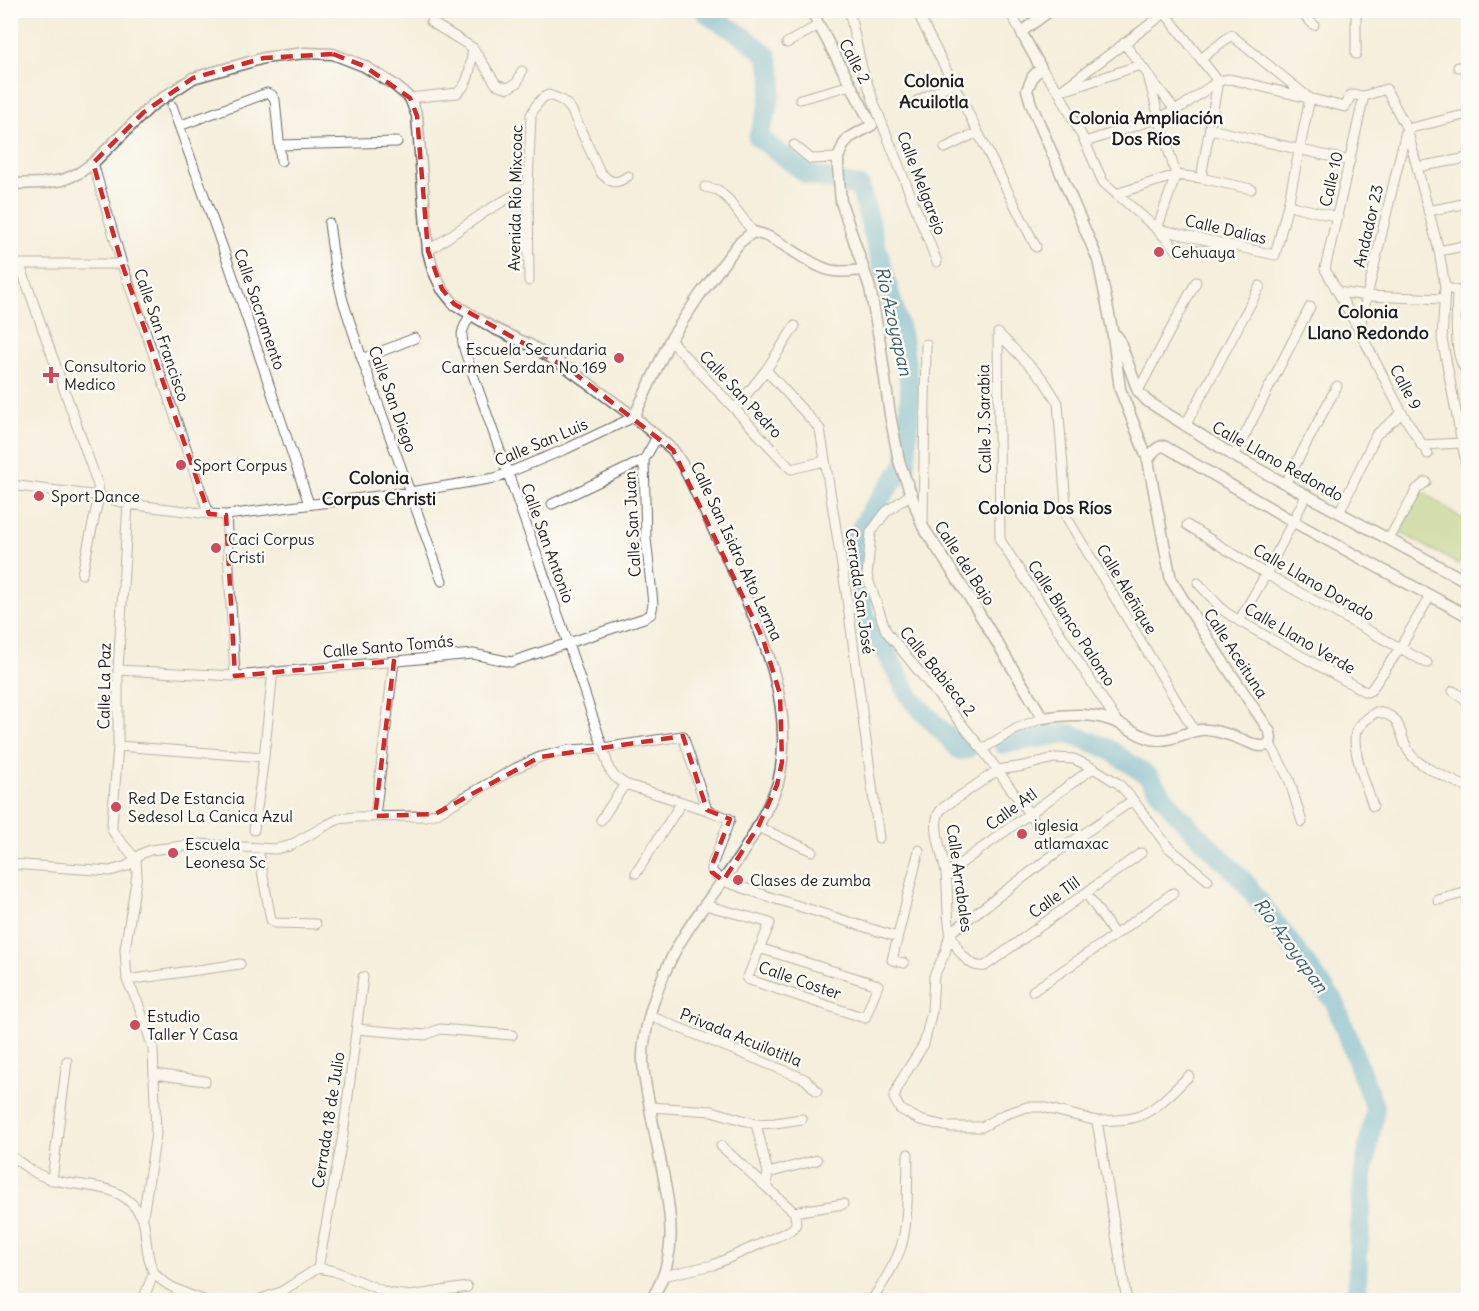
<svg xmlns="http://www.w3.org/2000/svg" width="1479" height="1311" font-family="Delius,sans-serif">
  <rect width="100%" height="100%" fill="#fdfcf7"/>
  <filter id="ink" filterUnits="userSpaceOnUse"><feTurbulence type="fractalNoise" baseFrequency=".0167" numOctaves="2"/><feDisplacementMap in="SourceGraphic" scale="12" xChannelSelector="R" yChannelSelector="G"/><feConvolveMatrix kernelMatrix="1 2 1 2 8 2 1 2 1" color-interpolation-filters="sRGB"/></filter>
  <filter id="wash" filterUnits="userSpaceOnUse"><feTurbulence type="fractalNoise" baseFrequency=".008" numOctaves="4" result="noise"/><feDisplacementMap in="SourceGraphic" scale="24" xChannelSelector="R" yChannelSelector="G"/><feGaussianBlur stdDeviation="1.35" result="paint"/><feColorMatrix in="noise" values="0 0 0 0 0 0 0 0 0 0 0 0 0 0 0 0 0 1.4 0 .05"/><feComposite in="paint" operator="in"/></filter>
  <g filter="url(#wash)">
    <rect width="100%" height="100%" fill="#f5efdd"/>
    <path fill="#accd75" stroke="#647448" stroke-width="1.5" d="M1422,491l46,32v23l-10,18 -58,-32z"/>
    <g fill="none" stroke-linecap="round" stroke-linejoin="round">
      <path stroke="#52add0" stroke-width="20" d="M704,10l9,8 30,18 24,19 6,26 -5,27 -10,29 49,37 53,13 42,150 8,54 -4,73 -36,48 -18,33 12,68 48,87 48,50 7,-1
        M1003,744l65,-11 39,15 41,28 28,37 68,68 91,122 40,106 -12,67 -5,79 -1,45"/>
    </g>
  </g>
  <g filter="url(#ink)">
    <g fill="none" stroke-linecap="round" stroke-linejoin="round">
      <g stroke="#686660" stroke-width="11">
        <path id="minor" d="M849,10l13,58 14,40 61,154
          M916,10l120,237
          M1009,10l12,22
          M1298,10l16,15
          M1165,13l53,68
          M431,22l42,26 23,36 12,4 9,-5 5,-12
          M787,43l32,-18
          M1124,43l51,67
          M1356,54v-44
          M1201,59l30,-24 77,62
          M1458,67l10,-1
          M1041,68l18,24 26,50 18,40 54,47 118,26 13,-50 22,-107
          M1148,75l11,43 17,57 -19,54 21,22 52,-2
          M1069,89l71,-24
          M1059,92l110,-82
          M1364,96l-39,173 34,61 43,83 26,41
          M410,98l47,-5c14,-10 13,-29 16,-45
          M800,99l51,-14
          M917,101l36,-18
          M172,106l58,162 79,236
          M179,126l88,-33 5,2 3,5 6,61
          M1210,129l140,32
          M1407,129l61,-15
          M1085,142l74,-24 24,-12 35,-25 12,-2 115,28 6,-12 13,1 22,-7 21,40 32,122 6,36 -3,52 26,135
          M279,145l118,-3
          M794,145l17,14 27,-1
          M945,148l33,-16
          M93,163l29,101 87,250
          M1417,167l51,-9
          M1201,178l50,11
          M705,187l13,3 11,10 24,32
          M1116,194l60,-19 25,3 17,-97
          M1288,205l50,12
          M1428,211l40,-8
          M329,223l6,45 8,33 19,58 80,222
          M428,251l60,-41 40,-23
          M1439,251l29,-6
          M10,264h112
          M20,265l78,220 1,11 -17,78
          M529,281l-1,-94 3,-72c4,-8 8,-16 17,-20 10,3 16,5 23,14l29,63c10,11 16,13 28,4
          M1445,287l12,4c0,19 -5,69 11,81
          M1338,292l29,4 77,3
          M471,314c-10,17 -11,19 -6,38l103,291 35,105 6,21 6,8 10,7 82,26 23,9 -18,46v7l11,9 50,17 124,39
          M1359,330l47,-199
          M998,333l45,46 15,24 9,115 127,212
          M998,333l2,207 118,183
          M670,340l121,129 34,-8
          M362,359l53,-21
          M766,370l54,59 26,162 33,247
          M1138,391l58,-109
          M735,409l31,-39 29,-44
          M1185,426l75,-140
          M1421,445l41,-2
          M1234,456l76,-149
          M1285,484l52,-98
          M10,485l89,11 29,8 81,10 17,1 184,-23 85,-14 71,-29 68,-32
          M912,493l-26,19 -15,20 -4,44 19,55 96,118 75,103
          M128,504l-10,166v76l-6,78v6l4,6 20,23 1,16 -12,74 2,31 11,23 15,45 3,86 -13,82
          M552,504l92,-44
          M1339,513l37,-78 26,-22
          M226,515l9,161
          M923,521l3,-177
          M1187,525l79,49 161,89
          M1389,539l28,-50 9,-7
          M1198,583l26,28 15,10 125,70 3,1 4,-2 29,-42 30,-52
          M1239,621l27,-47 40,-78
          M118,670l117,6 238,-22 38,8 133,-44 7,-4 2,-10 -7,-66 -2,-78 13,-23
          M1453,691l15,10
          M1270,744l19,35 13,43
          M118,746l146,11
          M982,749l36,-21 25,-10
          M1373,806c-6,-18 -22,-57 -17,-74 4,-9 12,-14 20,-20 28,3 21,20 33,40 10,16 43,27 59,36
          M375,816l19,-155
          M601,820l24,-36
          M758,827l54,24
          M254,830l10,-73 9,-86
          M258,849l13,71 4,3 41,1
          M1141,853l-156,113c-9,1 -14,-2 -20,-8 -23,-24 -15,-54 -19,-84 -2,-15 -12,-40 -9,-55 1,-7 4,-10 10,-14l51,-35 26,-4 30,-8 20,1 19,9 26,16 14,16 35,47 40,33
          M10,864l100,7 17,-5 14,-12 9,-4 49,-6 76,5 14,-3 38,-21 12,-6 16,-2 71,-1 9,-2 81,-46 24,-11 29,-7 34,-2 80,-12 24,74
          M636,873l46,-71
          M946,874l147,-106
          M1086,893l29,42
          M1438,900l30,-8
          M705,905l65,18 -23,56 118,39 13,-33 -119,-37
          M904,963l-12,-3 27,-110
          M127,980l113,-16
          M1033,991l82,-56 58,-42
          M650,1016l155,63 12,12
          M357,1029l68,6 15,-6 72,6
          M155,1074l50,7
          M650,1107l62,4 44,13 19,-1 27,-4
          M1097,1121c12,-1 27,0 39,-4 19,-5 39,-28 53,-41
          M756,1124l12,49 -2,13
          M10,1155c13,10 27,21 44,25 25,7 58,3 77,23 14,14 13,19 15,37 1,9 3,23 7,31 8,14 37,25 51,29
          M768,1173l49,-13
          M52,1180l15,-119
          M794,1212l49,-8
          M318,1268l25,-133 20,-158
          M663,1276l50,-11 74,-33c11,-5 10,-10 7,-20l-73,-66
          M1126,1295l-29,-174 -55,-14h-15l-24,8 -21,12h-33l-29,-7 -20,-11 -6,-11 6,-16 24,-38 8,-33 2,-35 11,-23 5,-20 107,-81 76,-52
          M143,1300l11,-28
          M258,1300l23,-8 37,-24 16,3 54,22 23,3 56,-9
          M872,1300c10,-15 23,-35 29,-53 8,-25 6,-66 7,-93"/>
      </g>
      <g stroke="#686660" stroke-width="13">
        <path id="tertiary" d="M811,10l61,115 -23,13 -5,6 -6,14v9l3,35 29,86 10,55 10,72 9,46 24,66 48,73 72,118c26,-4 53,-6 77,6 12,6 24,15 38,16 18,1 32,-12 50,-10 12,1 25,6 35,10 6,2 12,6 18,6 5,0 4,0 9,-2l1,-6 -1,-6 -60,-90 -39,-62 -23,-120 -28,-71 -8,-60 -14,-69 -67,-156 -4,-14 6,-14 8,-8 -20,-36 30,-22
          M10,184l33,-1 20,-3 16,-7 14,-10 58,-57 42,-28 71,-20 41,-5 28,1 31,12 29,18 17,14 7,18 11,135 5,19 9,19 12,15 39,24 37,17 39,24 65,48 39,33 11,17c15,31 30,63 45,95 32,68 68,144 49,221 -2,7 -6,14 -9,21 -11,24 -23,45 -39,67 -19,26 -41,53 -56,82 -14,27 -26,60 -30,90 -3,20 1,40 5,59 4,24 9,47 14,71 9,46 15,85 -12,127
          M1116,335l3,4 19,52 9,10 87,55 234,126
          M634,417l36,-77 29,-44 40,-53 14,-11c28,5 49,30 76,38 10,3 23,1 34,0
          M1148,460c5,-7 7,-13 16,-14l130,76 174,94"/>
      </g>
      <use href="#minor" stroke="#fff" stroke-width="9"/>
      <use href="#tertiary" stroke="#fff" stroke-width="10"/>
    </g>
  </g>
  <path d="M0 0H1479V1311H0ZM333,54l31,12 46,32 7,18 11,135 14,38 12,15 115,65 104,81 90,189 17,55 2,68 -5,23 -19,42 -35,54 -11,-9v-7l18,-46 -23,-9 -24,-74 -143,21 -105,57 -60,2 19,-155 -159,15 -9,-161 -17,-1 -87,-250 -29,-101 51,-51 49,-34 71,-20z" fill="#f5efdd" fill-opacity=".55" fill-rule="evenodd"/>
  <path fill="none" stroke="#d62828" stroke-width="4.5" stroke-dasharray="12 8" stroke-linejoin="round" d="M333,54l31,12 46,32 7,18 11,135 14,38 12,15 115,65 104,81 90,189 17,55 2,68 -5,23 -19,42 -35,54 -11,-9v-7l18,-46 -23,-9 -24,-74 -143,21 -105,57 -60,2 19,-155 -159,15 -9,-161 -17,-1 -87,-250 -29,-101 51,-51 49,-34 71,-20z"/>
  <g fill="#d1495b" stroke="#fdfcf7" stroke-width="2">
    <circle cx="1159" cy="252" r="6"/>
    <circle cx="619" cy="358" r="6"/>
    <path d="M48 366h6v6h6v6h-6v6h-6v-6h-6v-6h6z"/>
    <circle cx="181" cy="465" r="6"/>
    <circle cx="39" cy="496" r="6"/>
    <circle cx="216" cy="548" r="6"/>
    <circle cx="116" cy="807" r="6"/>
    <circle cx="1022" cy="834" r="6"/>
    <circle cx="173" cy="853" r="6"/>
    <circle cx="738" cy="880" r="6"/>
    <circle cx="135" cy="1025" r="6"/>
  </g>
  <g text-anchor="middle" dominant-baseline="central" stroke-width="5" stroke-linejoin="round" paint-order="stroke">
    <g font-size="16" fill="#1c1c1c" stroke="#fdfcf7">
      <text transform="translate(855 61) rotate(62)">Calle 2</text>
      <text transform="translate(1331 179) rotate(-77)">Calle 10</text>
      <text transform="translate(922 183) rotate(69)">Calle Melgarejo</text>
      <text transform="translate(515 198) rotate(-89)">Avenida Río Mixcoac</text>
      <text transform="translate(1368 226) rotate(-77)">Andador 23</text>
      <text transform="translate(1226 229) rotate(13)">Calle Dalias</text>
      <text transform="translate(260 309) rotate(71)">Calle Sacramento</text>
      <text transform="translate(162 335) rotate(71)">Calle San Francisco</text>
      <text transform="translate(1406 387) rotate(62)">Calle 9</text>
      <text transform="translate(741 394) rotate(47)">Calle San Pedro</text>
      <text transform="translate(393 399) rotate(70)">Calle San Diego</text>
      <text transform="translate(984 419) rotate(-91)">Calle J. Sarabia</text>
      <text transform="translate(541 442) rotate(-23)">Calle San Luis</text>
      <text transform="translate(1278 461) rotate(29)">Calle Llano Redondo</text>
      <text transform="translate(632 524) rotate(-93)">Calle San Juan</text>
      <text transform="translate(548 543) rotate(70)">Calle San Antonio</text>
      <text transform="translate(737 551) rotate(65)">Calle San Isidro Alto Lerma</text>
      <text transform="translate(965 563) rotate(57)">Calle del Bajo</text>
      <text transform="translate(1314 582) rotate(30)">Calle Llano Dorado</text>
      <text transform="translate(1127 589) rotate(59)">Calle Aleñique</text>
      <text transform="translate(860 591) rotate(82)">Cerrada San José</text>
      <text transform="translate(1072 623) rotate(57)">Calle Blanco Palomo</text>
      <text transform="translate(1300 638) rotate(30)">Calle Llano Verde</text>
      <text transform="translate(388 646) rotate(-5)">Calle Santo Tomás</text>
      <text transform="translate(1236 653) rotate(57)">Calle Aceituna</text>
      <text transform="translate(938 671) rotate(51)">Calle Babieca 2</text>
      <text transform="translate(104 686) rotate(-89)">Calle La Paz</text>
      <text transform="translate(1011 809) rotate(-36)">Calle Atl</text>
      <text transform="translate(960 878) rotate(82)">Calle Arrabales</text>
      <text transform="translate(1054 897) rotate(-36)">Calle Tlil</text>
      <text transform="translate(800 980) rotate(19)">Calle Coster</text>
      <text transform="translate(741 1037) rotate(22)">Privada Acuilotitla</text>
      <text transform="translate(328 1120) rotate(-81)">Cerrada 18 de Julio</text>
    </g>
    <g font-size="16" fill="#1c1c1c" stroke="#fdfcf7" text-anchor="start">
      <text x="1171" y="252">Cehuaya</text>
      <text x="607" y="349" text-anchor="end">Escuela Secundaria<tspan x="607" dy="18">Carmen Serdan No 169</tspan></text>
      <text x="64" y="366">Consultorio<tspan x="64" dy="18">Medico</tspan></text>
      <text x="193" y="465">Sport Corpus</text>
      <text x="51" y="496">Sport Dance</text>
      <text x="228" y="539">Caci Corpus<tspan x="228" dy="18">Cristi</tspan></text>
      <text x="128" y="798">Red De Estancia<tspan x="128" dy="18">Sedesol La Canica Azul</tspan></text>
      <text x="1034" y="825">iglesia<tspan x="1034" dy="18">atlamaxac</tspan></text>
      <text x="185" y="844">Escuela<tspan x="185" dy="18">Leonesa Sc</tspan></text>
      <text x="750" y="880">Clases de zumba</text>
      <text x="147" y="1016">Estudio<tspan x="147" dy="18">Taller Y Casa</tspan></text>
    </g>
    <g font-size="18" font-weight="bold" fill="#1c1c1c" stroke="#fdfcf7">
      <text x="934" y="80">Colonia<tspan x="934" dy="21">Acuilotla</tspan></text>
      <text x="1146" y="117">Colonia Ampliación<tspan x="1146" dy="21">Dos Ríos</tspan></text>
      <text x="1368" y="311">Colonia<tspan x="1368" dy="21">Llano Redondo</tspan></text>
      <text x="379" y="477">Colonia<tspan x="379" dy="21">Corpus Christi</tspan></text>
      <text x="1045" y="507">Colonia Dos Ríos</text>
    </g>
    <g font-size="18" font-style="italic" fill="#345d6d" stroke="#fdfcf7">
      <text transform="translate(894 321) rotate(77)">Rio Azoyapan</text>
      <text transform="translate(1291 945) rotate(54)">Rio Azoyapan</text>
    </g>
  </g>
  <rect width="1479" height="1311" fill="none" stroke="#fdfcf7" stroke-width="36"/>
</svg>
